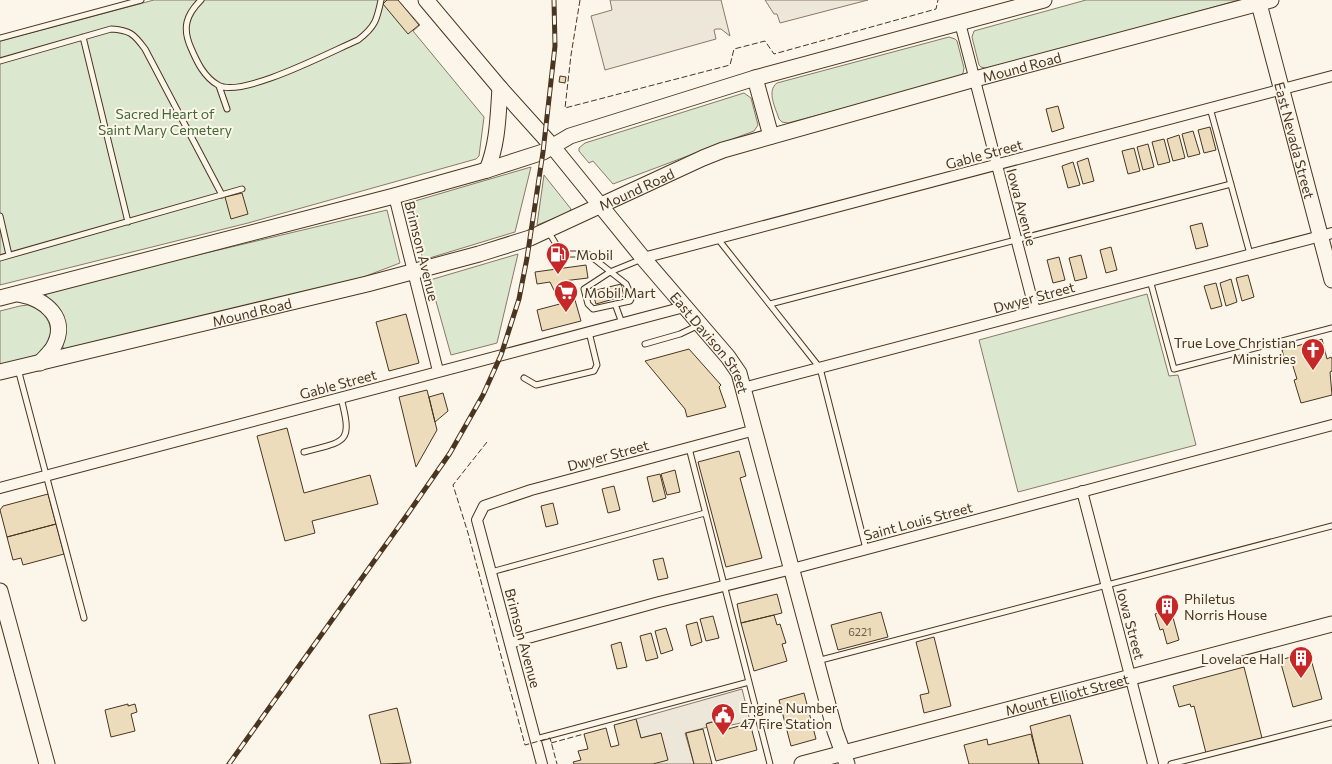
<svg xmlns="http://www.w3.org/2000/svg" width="1332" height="764" font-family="Commissioner,sans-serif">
  <rect width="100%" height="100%" fill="#fbf6e9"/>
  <path fill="#dce7d0" stroke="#887966" d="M154,0h244l22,25 -7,6 71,86 -5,39 -3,3 -228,64 -248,62v-244z
    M1086,0h153l-249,69 -9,-2 -2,-2 -7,-28 2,-6z
    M949,37l6,2 2,2 7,27 -1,5 -5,5 -170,45 -6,-1 -3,-3c-3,-10 -13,-28 -2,-36z
    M744,93l7,5 7,27 -4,6 -141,53 -20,-23 -4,2 -10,-12v-3l6,-5z
    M531,167l-16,65 -92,28 -15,-57z
    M544,175l27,34 -3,4 -31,12z
    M387,210l13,53 -47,18 -286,68 -4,-1 -16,-50 -1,-4 4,-4z
    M518,254l-21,89 -46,12 -21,-75z
    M1147,294l22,82 9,-1 18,70 -178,47 -39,-152z
    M28,305c23,8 29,28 16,48l-44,13v-55l20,-5z"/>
  <path fill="#ede7d9" stroke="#887966" d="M610,0h111l9,36 -9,-7h-5l-2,1 2,9 -111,31 -14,-54 21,-6z
    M765,0h103l-88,23 -3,-9h-3z
    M742,689l8,32 -28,6 -2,-7 -13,3 1,4 -23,6 9,31h-41l8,-31 -20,5 -5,-19z"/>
  <path fill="#ecdcbc" stroke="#4a3520" d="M387,0h11l21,25 -11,9 -25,-30z
    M560,76l6,1 -1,6 -6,-1z
    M1058,106l6,22 -12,4 -6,-23z
    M1210,127l6,23 -12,3 -6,-23z
    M1193,131l7,23 -12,3 -6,-23z
    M1179,135l6,23 -12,3 -6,-22z
    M1164,139l6,23 -12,3 -6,-23z
    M1148,144l6,23 -11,3 -6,-23z
    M1134,148l6,23 -12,3 -6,-23z
    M1088,158l6,23 -11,3 -6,-22z
    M1073,162l7,23 -12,3 -6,-22z
    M242,193l6,21 -17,5 -6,-22z
    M1202,223l6,23 -12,3 -6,-23z
    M1111,247l6,23 -11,3 -6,-23z
    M1081,255l6,23 -12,3 -6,-23z
    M1059,257l6,23 -12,3 -6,-23z
    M586,265l2,13 -25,3 10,22 -11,4 -12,-25 -13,2 -2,-12z
    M1248,275l6,22 -12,4 -6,-23z
    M1231,279l6,23 -11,4 -6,-23z
    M1216,283l6,23 -11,3 -7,-23z
    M621,284l3,12 -28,8 -4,-13z
    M575,300l6,21 -39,10 -5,-21z
    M406,314l13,49 -30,8 -13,-49z
    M1322,339l5,20 4,-2 1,2v12l-2,1 2,23 -31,8 -7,-23 3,-1 -5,-16 -6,1 -4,-14z
    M689,349l32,36 -2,2 7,20 -39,10 -2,-8 -40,-48z
    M427,390l10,40 -21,37 -17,-70z
    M443,393l5,18 -13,11 -6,-25z
    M287,428l17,65 66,-18 8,29 -66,17 3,12 -30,8 -28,-105z
    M739,451l7,25 -6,2 22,80 -36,9 -28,-105z
    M675,470l5,22 -13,3 -6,-21z
    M660,474l6,24 -13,4 -6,-25z
    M614,486l6,24 -12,3 -6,-24z
    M48,494l8,30 -49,13 -7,-27 3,-4z
    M553,503l5,21 -12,3 -5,-21z
    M56,524l8,30 -41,11 -2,-7 -8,2 -6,-23z
    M663,558l5,20 -10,2 -5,-20z
    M777,594l5,19 -41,10 -4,-19z
    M1171,610l8,30 -12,4 -4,-15 -3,1 -5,-16z
    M881,612l7,25 -50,13 -7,-25z
    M774,615l3,10 3,-1 6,19 -4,1 5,17 -33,10 -13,-48z
    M713,616l6,22 -13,3 -6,-22z
    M697,622l5,20 -11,4 -5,-21z
    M666,628l7,22 -12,4 -6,-23z
    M651,633l7,25 -12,3 -6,-25z
    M934,637l17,69 -27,7 -4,-18 9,-2 -13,-51z
    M621,642l6,25 -10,2 -6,-24z
    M1309,652l13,47 -29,8 -13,-47z
    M1244,667l18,71 -56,15 -12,-47 -3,1 -1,-3 -11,3 -6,-21z
    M804,693l12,46 -25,7 -12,-46z
    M128,704v2l7,-2 2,8 -6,2 4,17 -24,6 -6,-27z
    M397,708l14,55 -30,1 -12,-49z
    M1070,715l13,49h-44l-9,-38z
    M636,719l5,19 20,-5 7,27 -15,4h-79l-1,-2 8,-2 -3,-9 10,-2 -4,-15 22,-6 5,19 8,-2 -5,-20z
    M719,720l2,7 6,-1 1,3 22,-6 7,27 -41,11 -10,-37z
    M703,729l9,35h-18l-8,-31z
    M1031,734l8,30h-70l-5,-19 23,-6 1,6z"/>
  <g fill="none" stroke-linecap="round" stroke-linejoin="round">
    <g stroke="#4a3520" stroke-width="7">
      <path id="lane" d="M201,0c-15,15 -19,28 -10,48 6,14 13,29 27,37 23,14 114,-34 140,-45 17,-13 19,-20 23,-40
        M83,37l45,185
        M0,38l141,-38
        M0,61l111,-32c19,1 23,5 34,20l77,146
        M219,86l8,23
        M1210,108l40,146
        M0,216l9,39
        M548,231l14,23h26l38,30 6,13 -2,4 -37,8 -5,-5 -4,-15 26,-17 32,-13
        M718,239l102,129 46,181
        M0,258l242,-69
        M1150,280l24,89 158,-41
        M615,304l7,19
        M770,304l461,-120
        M645,344l35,-10 19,-9
        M18,369l66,249
        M524,378l12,7 58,-14 3,-6 -8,-33
        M689,448l81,316
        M304,452c42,-11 49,-8 37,-54
        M491,572l214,-59
        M817,661l515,-135
        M536,739l213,-57
        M1171,764l161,-41"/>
    </g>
    <g stroke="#4a3520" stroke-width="12">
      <path id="street" d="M960,23l75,288
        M394,196l44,175
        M643,258l689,-182
        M743,388l589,-155
        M0,488l684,-181
        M1082,491l71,273
        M510,643l149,-41 133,-33 540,-144
        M542,764l-65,-244 7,-14 47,-16 224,-60"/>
    </g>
    <g stroke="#4a3520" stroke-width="17">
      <g id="secondary">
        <path id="s1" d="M426,0l74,88 53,59 90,111 85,99 11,16 96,358 12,33"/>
        <path id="s2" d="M1258,0l74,280"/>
        <path d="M755,78l16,58"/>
        <path d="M487,170c11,-27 11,-54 13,-82"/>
        <path d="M18,294c27,5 52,24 35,54 -4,6 -9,10 -13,15"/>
        <path d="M0,298l394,-102 93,-26 56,-18 27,-16 185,-58 289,-78"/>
        <path id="s3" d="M0,372l367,-88 112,-30 51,-16 173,-80 20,-8 252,-71 296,-79"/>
        <path d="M0,591l47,173"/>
        <path id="s4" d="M802,764l530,-140"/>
      </g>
    </g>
    <use href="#lane" stroke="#fbf6e9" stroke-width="5"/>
    <use href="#street" stroke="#fbf6e9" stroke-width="10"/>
    <use href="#secondary" stroke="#fbf6e9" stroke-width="15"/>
    <g stroke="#4a3520" stroke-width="5">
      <path id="rail" d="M229,764l178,-249 43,-62 33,-58 18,-40 18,-56 8,-41 16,-106 12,-106 -1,-46"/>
    </g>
    <use href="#rail" stroke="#fbf6e9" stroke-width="3" stroke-dasharray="9" stroke-linecap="butt"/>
    <path stroke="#4a3520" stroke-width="1" stroke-dasharray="6 2.5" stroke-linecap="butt" d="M580,0l-9,55 -6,53 165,-43 4,-16 31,-8 9,13 162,-45 2,-9
      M487,442l-34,43 15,48 57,212 25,-7 7,26
      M551,743l33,-9"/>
  </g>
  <defs>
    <g id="fuel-pin" transform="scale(1.25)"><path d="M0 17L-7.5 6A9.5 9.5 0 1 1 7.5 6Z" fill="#c62828" stroke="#fbf6e9"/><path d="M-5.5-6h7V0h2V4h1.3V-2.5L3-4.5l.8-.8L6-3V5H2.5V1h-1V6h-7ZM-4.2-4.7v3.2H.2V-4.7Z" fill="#fff"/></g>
    <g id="supermarket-pin" transform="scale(1.25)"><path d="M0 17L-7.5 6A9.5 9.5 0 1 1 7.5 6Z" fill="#c62828" stroke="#fbf6e9"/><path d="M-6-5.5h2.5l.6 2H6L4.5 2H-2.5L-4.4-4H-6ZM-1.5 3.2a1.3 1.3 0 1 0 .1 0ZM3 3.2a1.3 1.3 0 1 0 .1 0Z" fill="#fff"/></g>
    <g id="church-pin" transform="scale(1.25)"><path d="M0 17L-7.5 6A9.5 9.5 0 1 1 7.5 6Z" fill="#c62828" stroke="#fbf6e9"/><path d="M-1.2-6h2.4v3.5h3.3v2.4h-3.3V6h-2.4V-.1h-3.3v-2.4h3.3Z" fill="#fff"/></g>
    <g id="building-pin" transform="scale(1.25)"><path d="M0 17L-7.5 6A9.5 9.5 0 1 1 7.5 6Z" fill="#c62828" stroke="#fbf6e9"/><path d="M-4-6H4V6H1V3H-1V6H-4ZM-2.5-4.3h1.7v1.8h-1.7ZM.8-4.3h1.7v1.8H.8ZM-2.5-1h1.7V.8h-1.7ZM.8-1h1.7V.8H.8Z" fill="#fff"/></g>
    <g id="civic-pin" transform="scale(1.25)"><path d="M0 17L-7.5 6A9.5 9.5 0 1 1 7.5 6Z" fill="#c62828" stroke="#fbf6e9"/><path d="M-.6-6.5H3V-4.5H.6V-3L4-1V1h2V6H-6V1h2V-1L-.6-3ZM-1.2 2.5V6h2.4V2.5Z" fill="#fff"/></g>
  </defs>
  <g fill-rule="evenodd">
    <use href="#fuel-pin" x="558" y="254"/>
    <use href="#supermarket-pin" x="566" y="292"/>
    <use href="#church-pin" x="1313" y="350"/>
    <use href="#building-pin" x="1167" y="606"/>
    <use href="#building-pin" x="1301" y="658"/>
    <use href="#civic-pin" x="723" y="715"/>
  </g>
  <g text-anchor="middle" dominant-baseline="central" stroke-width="4" stroke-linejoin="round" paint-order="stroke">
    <g font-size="11" fill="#725f47">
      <text x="860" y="631">6221</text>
    </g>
    <g font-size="14" fill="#4a3520" stroke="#fbf6e9">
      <text stroke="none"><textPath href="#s3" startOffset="1069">Mound Road</textPath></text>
      <text stroke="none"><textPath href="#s2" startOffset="145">East Nevada Street</textPath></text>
      <text transform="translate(984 154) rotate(-15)">Gable Street</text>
      <text stroke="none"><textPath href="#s3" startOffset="664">Mound Road</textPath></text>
      <text transform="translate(1022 207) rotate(75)">Iowa Avenue</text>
      <text transform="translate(422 251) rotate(76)">Brimson Avenue</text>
      <text transform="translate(1034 297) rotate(-15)">Dwyer Street</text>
      <text stroke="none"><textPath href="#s3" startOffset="259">Mound Road</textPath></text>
      <text stroke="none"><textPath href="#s1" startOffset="446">East Davison Street</textPath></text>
      <text transform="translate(338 384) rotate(-15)">Gable Street</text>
      <text transform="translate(608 455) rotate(-15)">Dwyer Street</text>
      <text transform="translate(918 521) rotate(-15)">Saint Louis Street</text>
      <text transform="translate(1131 624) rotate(75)">Iowa Street</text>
      <text transform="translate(523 638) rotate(75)">Brimson Avenue</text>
      <text stroke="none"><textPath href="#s4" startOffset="274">Mount Elliott Street</textPath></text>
    </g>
    <g font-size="14" fill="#436837" stroke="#fbf6e9">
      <text x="165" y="113">Sacred Heart of<tspan x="165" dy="16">Saint Mary Cemetery</tspan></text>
    </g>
    <g font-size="14" fill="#4a3520" stroke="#fbf6e9" text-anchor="start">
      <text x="576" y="254">Mobil</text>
      <text x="584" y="292">Mobil Mart</text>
      <text x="1296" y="342" text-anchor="end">True Love Christian<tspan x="1296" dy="16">Ministries</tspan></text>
      <text x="1184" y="598">Philetus<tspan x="1184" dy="16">Norris House</tspan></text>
      <text x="1284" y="658" text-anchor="end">Lovelace Hall</text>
      <text x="740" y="707">Engine Number<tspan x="740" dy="16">47 Fire Station</tspan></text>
    </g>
  </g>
</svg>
